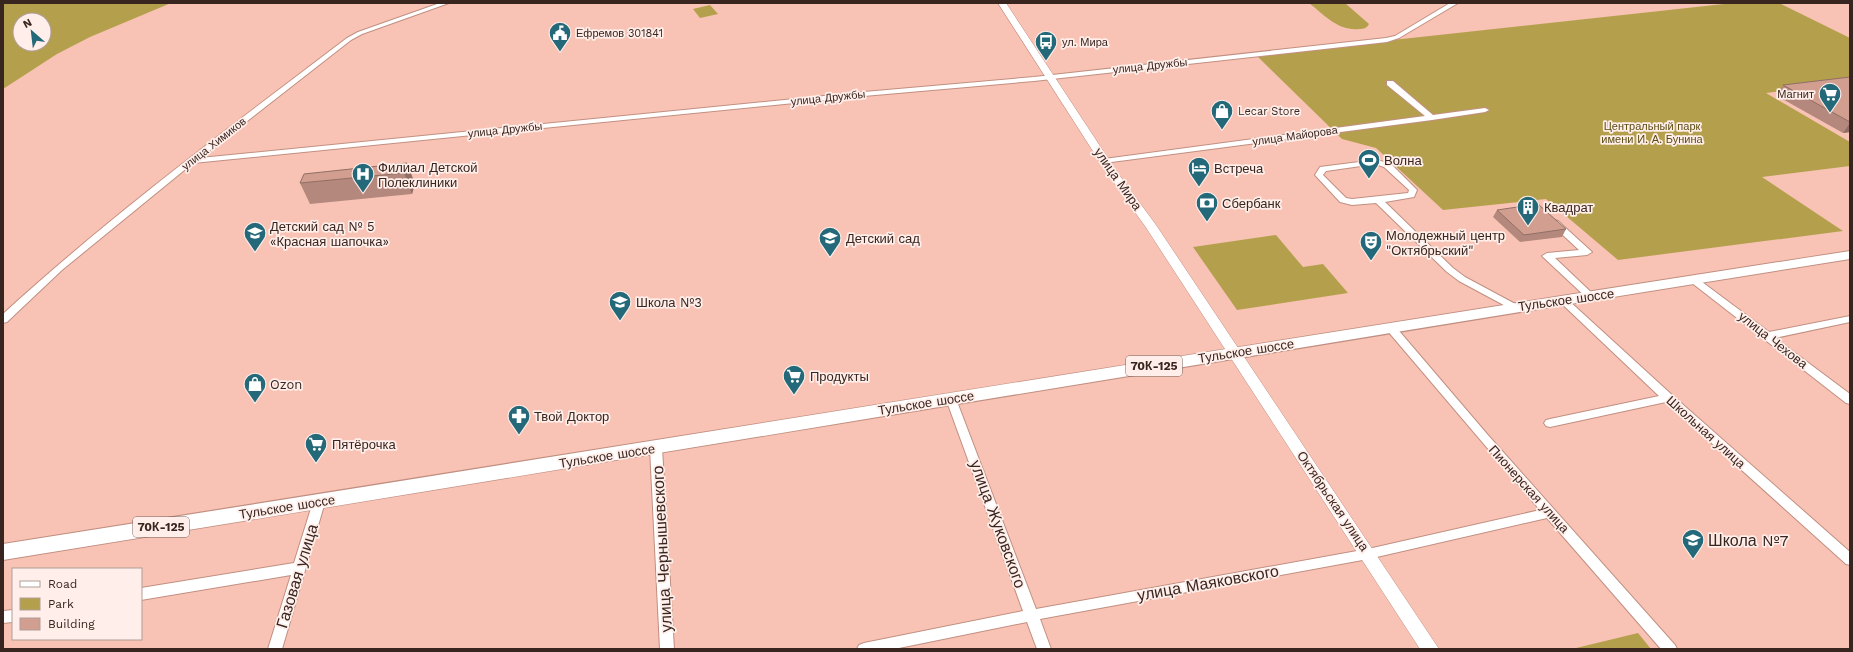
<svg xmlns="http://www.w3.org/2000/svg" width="1853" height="652" font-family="'Work Sans',sans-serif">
  <rect width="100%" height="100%" fill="#f8c3b4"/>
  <path fill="#b4a04c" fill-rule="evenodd" d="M3,3h168l-81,34 -33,17 -54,35zM20,20h24v24h-24z
    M1309,3h36l24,21c-2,4 -5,5 -10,5 -21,2 -35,-14 -50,-26z
    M1733,3h46l71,35v45l-84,10 84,49v24l-88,11 81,54 -225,29 -72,-61 -103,11 -67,-62 -34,-9 -84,-82 52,-8z
    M710,5l8,9 -18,4 -7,-9z
    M1276,235l27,32 20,-3 25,29 -111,17 -44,-63z
    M1638,633l13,16h-79z"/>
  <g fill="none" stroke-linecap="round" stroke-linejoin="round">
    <g stroke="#c18f81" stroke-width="2">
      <path id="minor" d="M440,3h9l-87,31 -11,6 -151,118 664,-66 170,-15 352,-39 9,-2 55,-33h8l-59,35 -12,4 -353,39 -170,15 -671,67 -131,107 -55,52 -4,1v-9c108,-99 227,-187 344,-276l11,-6z
        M1387,81h6l40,34 52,-7 4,2 -4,2 -53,8 -328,43 -4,-2 4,-2 321,-43 -38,-31z
        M1375,160l15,3 27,27 -3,7 -29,5 68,66 12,9 54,29 2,2 -2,2h-6l-54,-29 -12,-9 -71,-69 -24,2 -12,-3 -25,-27 5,-8zM1375,164l9,3 25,23 -1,3 -56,6 -6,-1 -23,-23 3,-4z
        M1555,220l3,1 34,31 -5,3 -32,3 39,37 2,2 -2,2h-6l-46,-43 5,-3 32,-3 -27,-25 -1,-2z
        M1695,278l3,1 71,53 81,-16v6l-75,16 75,56v10l-4,-1 -154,-120 -2,-2z
        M1564,298l3,1 105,96 178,157v13l-4,-1 -180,-162 -116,25 -4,-1 -2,-3 2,-3 4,-1 109,-23 -98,-93 -2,-2z
        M1390,324l4,1 93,109 188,211 2,4h-16l-114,-131 -179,41 -328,60 11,30h-14l-10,-27 -133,27h-37l2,-4 5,-2 159,-32 -77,-212 1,-3h8l1,3 80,210 332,-60 172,-39 -154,-181 -1,-2z
        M656,444l4,1 2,3 12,201h-14l-10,-201 2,-3z
        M319,497l4,2 2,3 -43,147h-14l23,-74 -150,25v-12l153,-25 19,-61 2,-3z
        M13,610v12l-10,1v-12z"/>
    </g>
    <g stroke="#c18f81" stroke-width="1">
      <path id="tertiary" d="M998,3h8l111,169 39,53 283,424h-19l-275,-423 -38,-53z"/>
    </g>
    <g stroke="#c18f81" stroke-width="2">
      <path id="primary" d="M1850,251v8c-616,98 -1231,202 -1847,301v-16c616,-97 1231,-198 1847,-293z"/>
    </g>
    <use href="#minor" fill="#fff" fill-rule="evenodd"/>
    <use href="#tertiary" fill="#fff" fill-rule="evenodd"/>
    <use href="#primary" fill="#fff" fill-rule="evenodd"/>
  </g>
  <path fill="#b4887c" d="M1850,77v55l-7,1 -66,-37 6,-11z
    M407,163l8,21 -3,10 -102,10 -10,-21z
    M1497,210l69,19 -4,8 -42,5 -27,-25z"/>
  <path fill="#926f65" d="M1850,123v9l-7,1z
    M407,163l8,21 -3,10 -8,-21z"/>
  <path fill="#d19e90" stroke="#926f65" d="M1850,77v45l-67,-37z
    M407,163l-3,10 -104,10 4,-9z
    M1538,204l28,25 -42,6 -27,-25z"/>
  <defs>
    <g id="civic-pin" transform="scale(1.15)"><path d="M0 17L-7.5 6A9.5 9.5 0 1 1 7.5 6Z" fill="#246979" stroke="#ffeee9"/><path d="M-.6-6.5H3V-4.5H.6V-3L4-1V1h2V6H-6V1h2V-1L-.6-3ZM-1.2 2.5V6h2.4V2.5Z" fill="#fff"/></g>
    <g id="bus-pin" transform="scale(1.15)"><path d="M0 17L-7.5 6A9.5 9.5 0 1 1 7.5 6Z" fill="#246979" stroke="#ffeee9"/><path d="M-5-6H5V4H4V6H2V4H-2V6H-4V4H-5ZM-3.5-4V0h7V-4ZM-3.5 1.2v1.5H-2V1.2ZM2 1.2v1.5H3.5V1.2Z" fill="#fff"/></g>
    <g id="supermarket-pin" transform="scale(1.15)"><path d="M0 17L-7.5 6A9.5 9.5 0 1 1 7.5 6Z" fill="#246979" stroke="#ffeee9"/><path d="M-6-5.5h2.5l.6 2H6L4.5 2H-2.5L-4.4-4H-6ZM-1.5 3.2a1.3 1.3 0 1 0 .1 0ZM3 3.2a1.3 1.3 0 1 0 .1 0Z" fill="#fff"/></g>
    <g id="shop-pin" transform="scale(1.15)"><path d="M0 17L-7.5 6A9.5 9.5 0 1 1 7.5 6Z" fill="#246979" stroke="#ffeee9"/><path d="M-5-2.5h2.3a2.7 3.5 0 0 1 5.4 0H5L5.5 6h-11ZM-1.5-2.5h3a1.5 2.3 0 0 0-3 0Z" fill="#fff"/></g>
    <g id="stadium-pin" transform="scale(1.15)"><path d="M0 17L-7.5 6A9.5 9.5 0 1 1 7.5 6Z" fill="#246979" stroke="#ffeee9"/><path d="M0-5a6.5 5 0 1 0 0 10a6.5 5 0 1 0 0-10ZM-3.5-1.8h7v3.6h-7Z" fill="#fff"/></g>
    <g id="hotel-pin" transform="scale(1.15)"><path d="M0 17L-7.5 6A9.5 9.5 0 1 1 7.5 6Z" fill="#246979" stroke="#ffeee9"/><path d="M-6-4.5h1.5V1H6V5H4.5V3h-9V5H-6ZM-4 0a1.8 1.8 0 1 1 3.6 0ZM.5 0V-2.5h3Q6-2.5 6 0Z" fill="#fff"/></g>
    <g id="hospital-pin" transform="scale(1.15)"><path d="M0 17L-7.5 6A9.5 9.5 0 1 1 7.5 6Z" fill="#246979" stroke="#ffeee9"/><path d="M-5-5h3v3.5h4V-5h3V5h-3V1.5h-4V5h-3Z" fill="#fff"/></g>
    <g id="bank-pin" transform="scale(1.15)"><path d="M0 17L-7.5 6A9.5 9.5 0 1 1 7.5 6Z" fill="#246979" stroke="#ffeee9"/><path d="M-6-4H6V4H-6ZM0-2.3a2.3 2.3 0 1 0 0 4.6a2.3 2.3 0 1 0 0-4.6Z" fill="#fff"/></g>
    <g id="building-pin" transform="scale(1.15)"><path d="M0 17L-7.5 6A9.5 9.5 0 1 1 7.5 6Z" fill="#246979" stroke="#ffeee9"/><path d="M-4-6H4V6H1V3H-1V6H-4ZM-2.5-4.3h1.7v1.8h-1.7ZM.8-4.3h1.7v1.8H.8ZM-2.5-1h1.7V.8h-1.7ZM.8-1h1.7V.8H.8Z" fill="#fff"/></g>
    <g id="school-pin" transform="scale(1.15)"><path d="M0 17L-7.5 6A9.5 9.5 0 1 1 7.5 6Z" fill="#246979" stroke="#ffeee9"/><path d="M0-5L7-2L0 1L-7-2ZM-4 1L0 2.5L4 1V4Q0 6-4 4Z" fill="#fff"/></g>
    <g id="theatre-pin" transform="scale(1.15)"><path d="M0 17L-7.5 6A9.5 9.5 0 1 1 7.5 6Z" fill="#246979" stroke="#ffeee9"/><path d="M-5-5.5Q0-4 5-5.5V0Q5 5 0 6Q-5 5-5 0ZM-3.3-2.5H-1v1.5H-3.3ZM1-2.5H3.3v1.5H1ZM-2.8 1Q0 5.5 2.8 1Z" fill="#fff"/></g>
    <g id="pharmacy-pin" transform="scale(1.15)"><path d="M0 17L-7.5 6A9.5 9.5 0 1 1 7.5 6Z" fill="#246979" stroke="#ffeee9"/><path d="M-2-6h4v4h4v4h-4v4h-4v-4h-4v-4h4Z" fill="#fff"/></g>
  </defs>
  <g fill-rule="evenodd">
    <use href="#civic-pin" x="560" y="33"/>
    <use href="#bus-pin" x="1046" y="42"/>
    <use href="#supermarket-pin" x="1830" y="94"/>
    <use href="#shop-pin" x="1222" y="111"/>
    <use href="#stadium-pin" x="1369" y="160"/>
    <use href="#hotel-pin" x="1199" y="168"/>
    <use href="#hospital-pin" x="363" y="174"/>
    <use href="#bank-pin" x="1207" y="203"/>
    <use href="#building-pin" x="1528" y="207"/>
    <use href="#school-pin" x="255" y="233"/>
    <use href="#school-pin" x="830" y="238"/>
    <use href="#theatre-pin" x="1371" y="242"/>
    <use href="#school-pin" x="620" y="302"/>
    <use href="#supermarket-pin" x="794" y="376"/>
    <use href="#shop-pin" x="255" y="384"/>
    <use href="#pharmacy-pin" x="519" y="416"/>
    <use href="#supermarket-pin" x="316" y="444"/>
    <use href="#school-pin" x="1693" y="540"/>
  </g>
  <g text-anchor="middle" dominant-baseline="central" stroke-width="3.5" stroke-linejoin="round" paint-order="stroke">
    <g font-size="11" fill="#392520" stroke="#ffeee9" text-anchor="start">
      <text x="576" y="33">Ефремов 301841</text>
      <text x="1062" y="42">ул. Мира</text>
      <text x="1814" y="94" text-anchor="end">Магнит</text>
      <text x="1238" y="111">Lecar Store</text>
    </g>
    <g font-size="11" fill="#392520" stroke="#ffeee9">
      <text transform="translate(1150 66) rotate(-6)">улица Дружбы</text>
      <text transform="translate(828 98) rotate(-6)">улица Дружбы</text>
      <text transform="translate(505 130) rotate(-6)">улица Дружбы</text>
      <text transform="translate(1295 136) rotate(-8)">улица Майорова</text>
      <text transform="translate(214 144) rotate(-38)">улица Химиков</text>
    </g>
    <g font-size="11" fill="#5a4d13" stroke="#ffeee9">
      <text x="1652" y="126">Центральный парк<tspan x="1652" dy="13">имени И. А. Бунина</tspan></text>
    </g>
    <g fill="#ffeee9" stroke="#74615c" stroke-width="1">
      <rect x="1126" y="356" width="56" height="20" rx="3"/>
      <rect x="133" y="517" width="56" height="20" rx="3"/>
    </g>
    <g font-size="12" font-weight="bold" fill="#392520">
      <text x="1154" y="366">70К-125</text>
      <text x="161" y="527">70К-125</text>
    </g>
    <g font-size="13" fill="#392520" stroke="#ffeee9" text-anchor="start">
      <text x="1384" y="160">Волна</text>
      <text x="378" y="167">Филиал Детской<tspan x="378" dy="15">Полеклиники</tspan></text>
      <text x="1214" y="168">Встреча</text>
      <text x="1222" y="203">Сбербанк</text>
      <text x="1544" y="207">Квадрат</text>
      <text x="270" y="226">Детский сад № 5<tspan x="270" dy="15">«Красная шапочка»</tspan></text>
      <text x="1386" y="235">Молодежный центр<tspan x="1386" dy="15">"Октябрьский"</tspan></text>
      <text x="846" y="238">Детский сад</text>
      <text x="636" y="302">Школа №3</text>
      <text x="810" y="376">Продукты</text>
      <text x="270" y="384">Ozon</text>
      <text x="534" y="416">Твой Доктор</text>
      <text x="332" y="444">Пятёрочка</text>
    </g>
    <g font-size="13" fill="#392520" stroke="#ffeee9">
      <text transform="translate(1118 179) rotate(55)">улица Мира</text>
      <text transform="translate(1566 300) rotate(-8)">Тульское шоссе</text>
      <text transform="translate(1773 340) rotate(38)">улица Чехова</text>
      <text transform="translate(1246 351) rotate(-9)">Тульское шоссе</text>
      <text transform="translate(926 403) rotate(-9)">Тульское шоссе</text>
      <text transform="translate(1706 432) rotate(42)">Школьная улица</text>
      <text transform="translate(607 456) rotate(-9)">Тульское шоссе</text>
      <text transform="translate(1529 489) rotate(48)">Пионерская улица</text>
      <text transform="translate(1333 501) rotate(56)">Октябрьская улица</text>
      <text transform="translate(287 507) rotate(-9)">Тульское шоссе</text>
    </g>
    <g font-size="16" fill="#392520" stroke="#ffeee9">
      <text transform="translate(998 524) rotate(70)">улица Жуковского</text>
      <text transform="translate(662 549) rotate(-93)">улица Чернышевского</text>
      <text transform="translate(297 576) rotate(-73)">Газовая улица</text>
      <text transform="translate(1208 583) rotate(-10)">улица Маяковского</text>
    </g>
    <g font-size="16" fill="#392520" stroke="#ffeee9" text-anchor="start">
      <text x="1708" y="540">Школа №7</text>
    </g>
  </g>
  <rect width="1853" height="652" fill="none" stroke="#392520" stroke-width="8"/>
  <rect x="12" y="568" width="130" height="72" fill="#ffeee9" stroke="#b09e99"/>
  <rect x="20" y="581" width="20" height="6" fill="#ffffff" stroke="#b09e99"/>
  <text x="48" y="588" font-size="12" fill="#392520">Road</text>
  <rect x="20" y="598" width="20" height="12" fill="#b4a04c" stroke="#b09e99"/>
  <text x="48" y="608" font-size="12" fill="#392520">Park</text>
  <rect x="20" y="618" width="20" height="12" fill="#d19e90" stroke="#b09e99"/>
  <text x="48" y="628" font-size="12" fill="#392520">Building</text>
  <g transform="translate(32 32) rotate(332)"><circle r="19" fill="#ffeee9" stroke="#b09e99"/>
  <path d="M0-3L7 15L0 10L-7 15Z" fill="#246979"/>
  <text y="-6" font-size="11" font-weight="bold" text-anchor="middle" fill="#392520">N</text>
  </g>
</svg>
